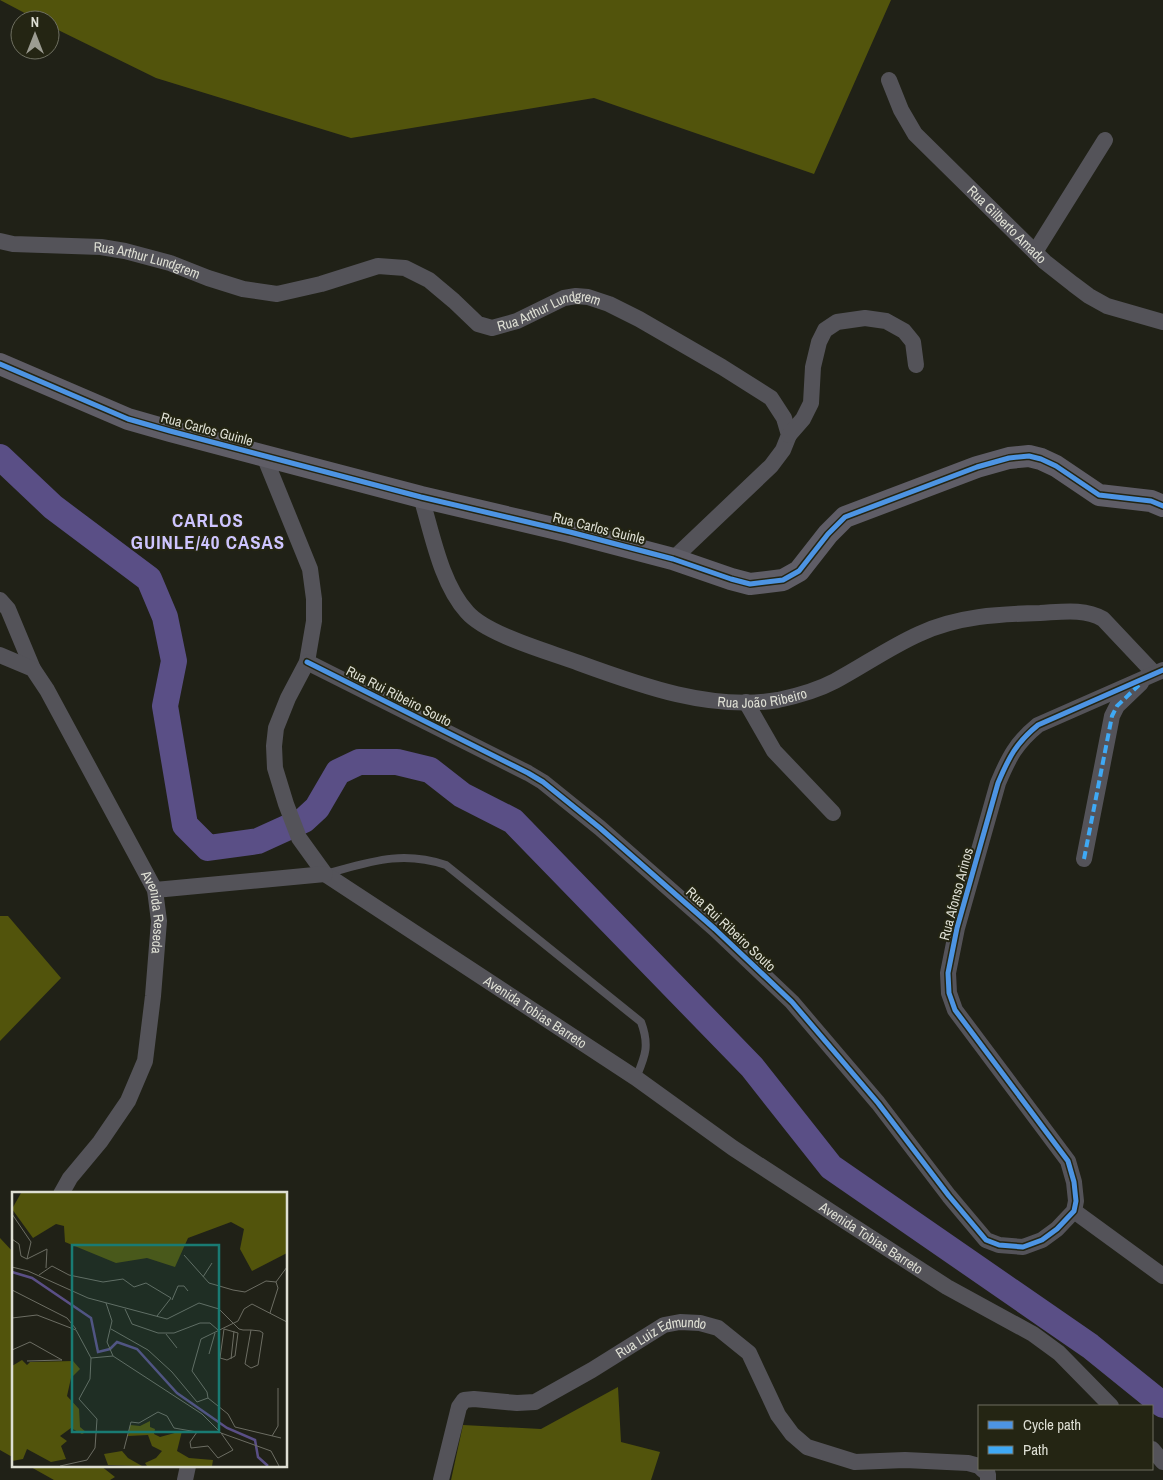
<svg xmlns="http://www.w3.org/2000/svg" width="1163" height="1480" font-family="'Archivo Narrow',sans-serif">
  <rect width="100%" height="100%" fill="#202117"/>
  <path fill="#52540c" d="M0,0h891l-77,174 -220,-76 -243,40 -195,-60 -106,-52v-6h-12z
    M0,916h8l53,62 -61,63z
    M0,1238l14,15v205l-14,-8z
    M618,1387l3,55 39,10 -9,28h-200l12,-55 78,4z
    M29,1466h72l14,11 -5,3h-56z"/>
  <g fill="none" stroke-linecap="round" stroke-linejoin="round">
    <path stroke="#5a4f86" stroke-width="26" d="M0,457l53,50 96,72 16,38 9,44 -9,45 20,119 23,23 50,-7 46,-21 13,-12 21,-36 21,-10h38l33,8 32,25 51,26 239,246 79,100 259,179 73,59"/>
    <path stroke="#545359" stroke-width="8" d="M325,874c45,-12 76,-24 121,-9l195,157c9,24 4,34 -5,56"/>
    <g stroke="#545359" stroke-width="16">
      <path id="s1" d="M889,80l12,30 14,24 130,128 28,22 16,12 18,10 56,16"/>
      <path id="s2" d="M0,241l13,3 88,3 24,4 45,12 38,15 35,11 34,5 44,-10 57,-18 27,2 24,12 25,21 24,23 14,4 25,-7 47,-23 12,-2 12,1 21,7 30,15 83,48 49,31 13,20 5,17 -6,15 -12,16 -98,93"/>
      <path d="M1035,252l70,-112"/>
      <path d="M789,435l14,-16 8,-16 2,-36 6,-25 6,-12 12,-8 28,-4 21,3 18,10 9,11 3,23"/>
      <path id="s3" d="M264,456l46,113 4,30v22l-7,41 -19,36 -12,30 -2,18 1,22 11,36 13,34 26,36 311,204 97,70 112,73 102,66 86,47 26,19 52,53"/>
      <path id="s4" d="M421,497c11,36 20,87 46,115 20,23 83,40 112,51 63,23 132,48 199,37 19,-4 40,-10 57,-19 28,-15 55,-34 84,-47 38,-18 80,-20 121,-21 21,-1 44,-5 63,6l51,54"/>
      <path d="M0,600l8,9 25,60"/>
      <path id="s5" d="M0,655l33,14 14,21 108,200 4,31 -6,75 -8,65 -17,40 -28,41 -30,36 -9,16"/>
      <path d="M307,662l221,111 15,9 57,46 115,101 77,73 86,101 71,93 37,44 13,5 24,2 19,-7 15,-11 17,-18 2,-10 -2,-19 -6,-21 -113,-151 -6,-17 -1,-20 9,-45 41,-145c11,-26 18,-40 40,-58l125,-55"/>
      <path d="M746,702l28,49 59,62"/>
      <path d="M1084,859l28,-143 5,-10 24,-23"/>
      <path d="M155,890l170,-16"/>
      <path d="M1074,1211l89,65"/>
      <path d="M1152,1449l11,13"/>
      <path d="M982,1469l6,5v6"/>
      <path d="M185,1480l3,-14"/>
      <path id="s6" d="M441,1480l18,-73 5,-7 10,-1 43,4 18,-1 57,-32 72,-45 16,-3 20,1 18,5 31,25 29,62 14,19 15,13 48,15 50,-2 63,3 11,3"/>
    </g>
    <path stroke="#5f5d66" stroke-width="22" d="M0,364l128,55 42,12 251,66 149,35 103,27 58,20 19,5 33,-4 16,-9 29,-37 17,-17 132,-50 32,-9 20,-2 12,3 15,7 43,29 52,6 12,5"/>
    <path stroke="#3fa9f5" stroke-width="4" stroke-dasharray="8 4" stroke-linecap="butt" d="M1084,859l28,-143 5,-10 22,-21"/>
    <g stroke="#242513" stroke-width="8">
      <path id="cycleway" d="M0,364l128,55 42,12 251,66 149,35 103,27 58,20 19,5 33,-4 16,-9 29,-37 17,-17 132,-50 32,-9 20,-2 12,3 15,7 43,29 52,6 12,5
        M307,662l221,111 15,9 57,46 115,101 77,73 86,101 71,93 37,44 13,5 24,2 19,-7 15,-11 17,-18 2,-10 -2,-19 -6,-21 -113,-151 -6,-17 -1,-20 9,-45 41,-145c11,-26 18,-40 40,-58l125,-55"/>
    </g>
    <use href="#cycleway" stroke="#4d94e3" stroke-width="5"/>
  </g>
  <g text-anchor="middle" dominant-baseline="central" stroke-width="4" stroke-linejoin="round" paint-order="stroke">
    <g font-size="14" fill="#dedfd4" stroke="#242513">
      <text stroke="none"><textPath href="#s1" startOffset="189">Rua Gilberto Amado</textPath></text>
      <text stroke="none"><textPath href="#s2" startOffset="149">Rua Arthur Lundgrem</textPath></text>
      <text stroke="none"><textPath href="#s2" startOffset="584">Rua Arthur Lundgrem</textPath></text>
      <text transform="translate(207 429) rotate(15)">Rua Carlos Guinle</text>
      <text transform="translate(599 528) rotate(14)">Rua Carlos Guinle</text>
      <text stroke="none"><textPath href="#s4" startOffset="438">Rua João Ribeiro</textPath></text>
      <text transform="translate(399 696) rotate(27)">Rua Rui Ribeiro Souto</text>
      <text transform="translate(956 894) rotate(-75)">Rua Afonso Arinos</text>
      <text stroke="none"><textPath href="#s5" startOffset="310">Avenida Reseda</textPath></text>
      <text transform="translate(731 929) rotate(43)">Rua Rui Ribeiro Souto</text>
      <text stroke="none"><textPath href="#s3" startOffset="699">Avenida Tobias Barreto</textPath></text>
      <text stroke="none"><textPath href="#s3" startOffset="1104">Avenida Tobias Barreto</textPath></text>
      <text stroke="none"><textPath href="#s6" startOffset="299">Rua Luiz Edmundo</textPath></text>
    </g>
    <g font-size="19" font-weight="bold" letter-spacing="1" fill="#cec5ff" stroke="#242513">
      <text x="208" y="520">CARLOS<tspan x="208" dy="22">GUINLE/40 CASAS</tspan></text>
    </g>
  </g>
  <g transform="translate(12 1192)">
    <rect width="275" height="275" fill="#202117"/>
    <path d="M9,1h266v60l-35,18 -12,-22 4,-20 -13,-7 -43,16 -13,29 -28,-9 -31,5 -51,-21 -1,-16 -8,-2 -23,14 -21,-29zM10,168l5,5 3,-3 43,-1 7,8 -9,9 -4,18 12,13 1,18 6,5 -4,2 -11,-6 -11,8 7,5 -6,5 5,13 -15,3 -24,-13 -4,10 -11,2v-95zM138,229v6l5,2 -1,5 6,3 22,-6 -5,20 12,7 24,2 -1,6h-65l-2,-3 11,-5 6,-7 -10,-5 -4,-11 -20,1 2,-11 10,1zM110,259l6,7 14,8 -34,-1 -4,-11z" fill="#52540c"/>
    <path fill="none" stroke="#5a4f86" stroke-width="2.5" d="M0,80l20,6 59,40 7,34 12,-3 7,-7 20,7 40,44 50,35 28,12 3,17 10,9"/>
    <path fill="none" stroke="#6c6d63" stroke-width="1" d="M0,22l19,28 -4,17M0,47l7,5 2,12 6,3 20,-10 -1,19M172,63l25,28 24,7 12,2 21,-11 10,1 2,6 -8,25M0,75l16,4 60,27 79,21 32,-16 20,6 20,20 4,1h8l9,1 3,2 -5,32 -7,3 -6,-4 6,-34M27,83l13,-9 17,9 34,7 20,-3 11,8 12,-4 25,15 -14,18M191,85l9,-14M264,90l11,-15M0,98l55,28 9,11M160,108l6,-14h6l4,5M94,111l6,18 -5,21 6,14 89,58 19,19 50,18 8,15M113,117l7,15 26,9h16l26,-10h10l8,7M0,126l25,-3 39,15 15,28 -1,21 -11,20 18,20 -2,29 -8,12 -27,6M99,137l37,21 24,22 25,30 11,-4M212,137l14,4 -3,23 -8,4 -7,-2zM154,142l11,14M0,158l18,-8 32,18 -35,1M197,162l6,-21M79,166l22,-2M219,167l3,-28M196,206l-1,-6 -15,-21 9,-32 37,-18 6,-12 8,-5 35,18M196,206l20,16 7,13 46,11M260,244l6,-10v-38M112,257l7,-27 8,1 19,-11 9,4 7,12 23,4 -7,10 1,6 17,-2 10,12 15,-8 -12,-17"/>
    <path fill="#197b73" fill-opacity="0.15" stroke="#197b73" stroke-width="2.5" d="M60,53h147v187h-147z"/>
    <rect width="275" height="275" fill="none" stroke="#dedfd4" stroke-width="2.5"/>
  </g>
  <rect x="978" y="1405" width="175" height="65" fill="#242513" stroke="#6e6f60"/>
  <rect x="988" y="1421" width="25" height="8" fill="#4d94e3" stroke="#6e6f60"/>
  <text x="1023" y="1430" font-size="15" fill="#dedfd4">Cycle path</text>
  <rect x="988" y="1446" width="25" height="8" fill="#3fa9f5" stroke="#6e6f60"/>
  <text x="1023" y="1455" font-size="15" fill="#dedfd4">Path</text>
  <g transform="translate(35 35)"><circle r="24" fill="#242513" stroke="#6e6f60"/>
  <path d="M0-4L9 19L0 12L-9 19Z" fill="#9c9c92"/>
  <text y="-8" font-size="14" font-weight="bold" text-anchor="middle" fill="#dedfd4">N</text>
  </g>
</svg>
